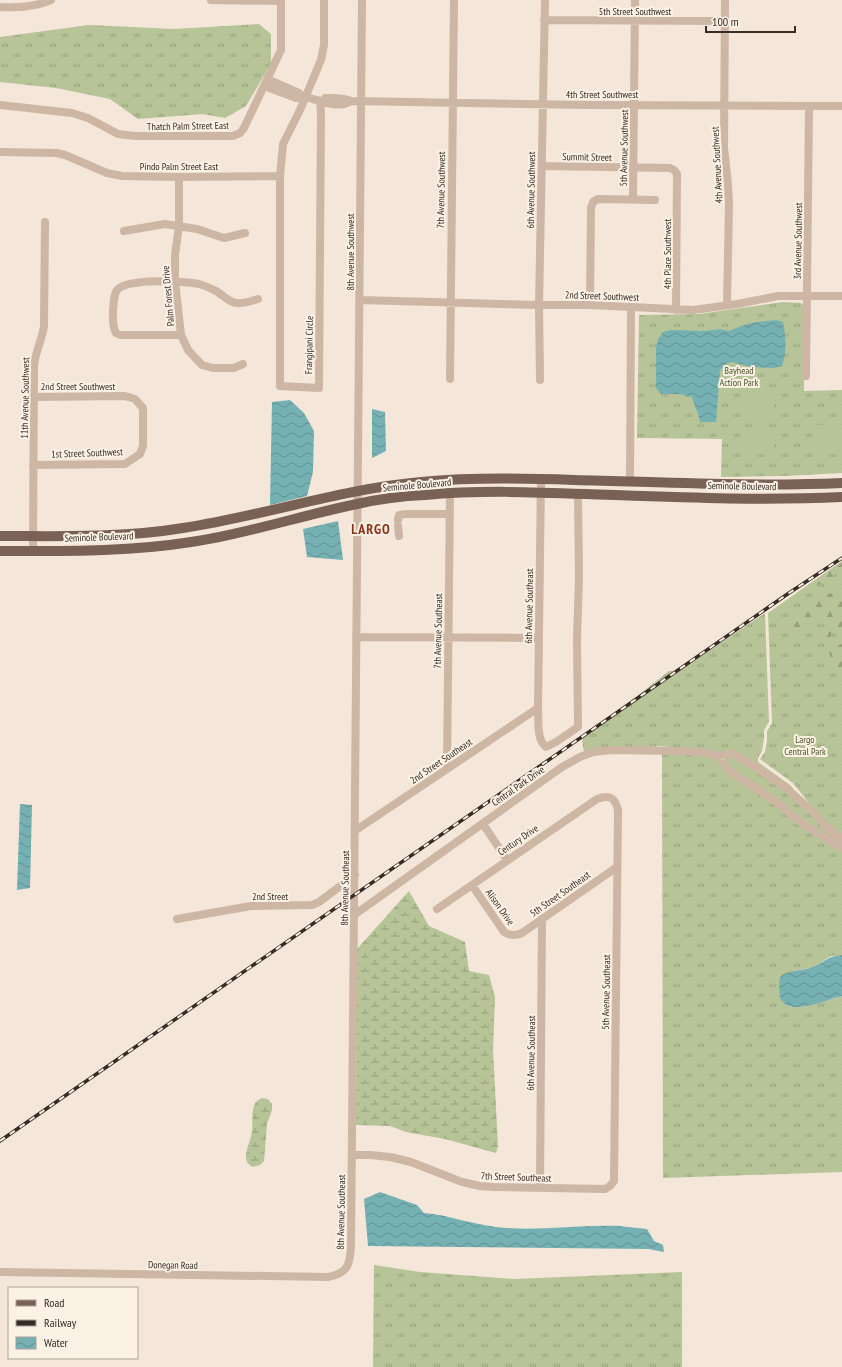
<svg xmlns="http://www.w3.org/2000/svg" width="842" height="1367" font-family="'PT Sans Narrow',sans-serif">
  <defs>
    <pattern id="grass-tufts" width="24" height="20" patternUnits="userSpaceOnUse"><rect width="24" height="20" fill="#b6c497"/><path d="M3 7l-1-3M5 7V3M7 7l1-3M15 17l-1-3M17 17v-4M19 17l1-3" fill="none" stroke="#959f7b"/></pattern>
    <pattern id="forest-firs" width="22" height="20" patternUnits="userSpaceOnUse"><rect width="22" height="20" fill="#b6c497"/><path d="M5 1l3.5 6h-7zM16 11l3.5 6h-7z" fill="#959f7b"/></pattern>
    <pattern id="wetland-marsh" width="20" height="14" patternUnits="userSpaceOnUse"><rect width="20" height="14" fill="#b6c497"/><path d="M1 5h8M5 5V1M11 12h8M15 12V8" fill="none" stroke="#959f7b"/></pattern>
    <pattern id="water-waves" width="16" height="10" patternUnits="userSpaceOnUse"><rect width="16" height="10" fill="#75b1b3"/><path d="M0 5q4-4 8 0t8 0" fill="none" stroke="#619091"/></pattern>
  </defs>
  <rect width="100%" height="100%" fill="#f4e6d9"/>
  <path fill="url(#grass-tufts)" d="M259,24l12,10v28l-2,5 -23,39 -21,12 -22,-4 -65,5 -28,-20 -54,-11 -56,-6v-45l89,-12 85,4z
    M783,302l18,1 4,5 -1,83 38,-1v83l-58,3 -63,1 1,-38 -85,-1 2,-123 60,-1z
    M842,561v275l-19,-15 -30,-38 -33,-24 5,-7 2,-12v-9l5,-8 -4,-110z
    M765,613l4,109 -5,8v9l-2,12 -4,7v4l32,23 8,9 -44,-32 -34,-9 -59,-7 -77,6 -2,-13 87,-68h10z
    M662,753l38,2 16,4 126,93v103l-11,1 -13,8 -8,4 -17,3 -14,13c0,4 0,9 2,13 7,22 46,2 61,-1v176l-179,6z
    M733,758l17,9 33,23 59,53v1l-36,-22 -76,-55 -6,-8z
    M374,1265l46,7 94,7 168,-7v95h-309z"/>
  <path fill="url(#forest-firs)" d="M842,563v5l-12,10 -24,13 -2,-3z
    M834,593l3,2 5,1v35h-3l-6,1 -3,5 -8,4 -3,-2 -2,-3 9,-9 -1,-5 -7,-7 -5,1 -4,4 -1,9 -8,4c-6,-4 -7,-6 -6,-13l33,-26z
    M842,644v9l-2,3 2,4v11h-3l-10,-6 1,-3h3v-2l-4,-7 4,-6z"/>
  <path fill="url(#wetland-marsh)" d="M409,891l20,35 36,16 4,29 20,4 6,22 -2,53 5,96 -2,7 -51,-14 -39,-7 -16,-6 -34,-1 1,-176z
    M262,1098l6,1 4,5v6l-5,14 -3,37 -4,4 -8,2c-3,-3 -5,-4 -6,-8 -1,-9 5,-18 6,-28 1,-8 -1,-17 2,-25 1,-4 4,-6 8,-8z"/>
  <path fill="#b6c497" d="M744,392h31l-1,29h-31z
    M814,425h28v29h-29z
    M743,427h31v27l-32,1z"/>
  <path fill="url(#water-waves)" d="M777,320l6,2c3,15 4,30 -1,44l-9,2 -21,-1 -20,-5 -7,2 -5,7 -4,51h-16c-1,-8 -6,-17 -8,-25l-13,-3h-18l-5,-6v-40l2,-9 5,-7 8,-2 34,1 14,-2 10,2 12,-5 16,-4z
    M290,400l14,13 10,18 -1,41 -6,24 -37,9 2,-103z
    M372,409l13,3 1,39 -14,7z
    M338,521l5,39 -36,-3 -4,-28z
    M20,804l12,1 -2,83 -13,2z
    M842,955v41c-14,3 -49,20 -60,5 -4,-5 -3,-18 -2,-24 9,-7 19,-6 30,-9 12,-4 19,-13 32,-13z
    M380,1192l37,13 7,8c24,2 47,11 72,14 41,5 82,-3 123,-1 9,1 18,2 28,3l7,12 9,4 1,7 -16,-3 -280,-3 -4,-47z"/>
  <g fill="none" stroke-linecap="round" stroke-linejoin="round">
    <path stroke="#cdb6a4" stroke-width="8" d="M211,0l70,1
      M725,0l-1,148 4,36 1,21 -2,100
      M0,7c17,1 35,0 51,-7
      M544,20l181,1
      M267,79l32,14 2,4
      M264,86l32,12c19,-4 37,14 55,3
      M320,101l1,12 -2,275 -39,-2v-210l3,-32 17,-34 21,-50 3,-15v-45
      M322,101l3,-3c9,0 18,-1 26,3l238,4 253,1
      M0,105l72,8 16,5 30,16 17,2h98l7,-3 4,-5 37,-78v-50
      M0,152l57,1 8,2 42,18 15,3 57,1 101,-1
      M542,166l128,2 4,2 3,4 -1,136
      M179,177v49l-4,29v26l6,54 7,15 14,15 11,3h21l9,-4
      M633,199l2,-199
      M124,231l41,-7 32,5 27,9 21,-5
      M360,300l179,5h51l103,5 44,-6 41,-8h64
      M590,305l1,-97 2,-6 5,-3 57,1
      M181,335h-61l-4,-2c-4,-7 -3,-15 -3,-23 1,-7 0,-16 5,-21 13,-11 64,-8 81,-5 6,2 12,4 17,7 7,4 13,12 21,12 7,1 14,-2 21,-4
      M806,376l3,-270
      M450,379l4,-379
      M540,380l-1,-75 6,-305
      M33,465l92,-1 15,-10 3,-8v-38l-8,-9 -10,-3 -91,1
      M541,479l-3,229c1,12 -2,31 8,39l10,-5 22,-15 -1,-88 2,-61 -1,-84
      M630,481l1,-174
      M398,520l1,-5 7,-1h43
      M398,526l1,10
      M33,551l1,-185c1,-14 8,-26 10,-40l1,-104
      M356,637l182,1
      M719,756l8,13 48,32 28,23 39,24
      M447,769l3,-276
      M483,824l24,36
      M356,830l182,-122
      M472,885l32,47c6,4 11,4 18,1l95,-66
      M354,915l208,-148 18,-10 13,-5 19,-2 66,1 22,1 19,4 15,-2 18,11 33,22 28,25 13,15 16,12
      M177,919l74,-13 61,-1 7,-3 36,-27
      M352,1155h18l20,2 21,5 51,20 18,4 14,1 111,2 5,-3 4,-5 4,-371c-3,-12 -8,-16 -21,-11l-160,110
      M540,1188l2,-269
      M0,1272l328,5c20,-4 22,-12 23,-31 3,-415 8,-831 11,-1246"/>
    <path stroke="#7a6156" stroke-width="10" d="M0,536c61,0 123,2 183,-8 80,-12 157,-39 238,-46 51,-5 102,-4 153,-2 89,2 179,7 268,3
      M0,551c64,0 128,1 191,-9 56,-8 111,-27 166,-38 22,-5 45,-8 68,-9 53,-5 108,-3 161,-1 86,3 171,7 256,3"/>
    <g stroke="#372b26" stroke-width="3.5">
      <path id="rail" d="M0,1141l789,-548 53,-35"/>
    </g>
    <use href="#rail" stroke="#fbf1e5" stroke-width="2" stroke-dasharray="6" stroke-linecap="butt"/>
  </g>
  <g text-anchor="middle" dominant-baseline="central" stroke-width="4" stroke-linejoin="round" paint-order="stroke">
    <g font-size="10" fill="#372b26" stroke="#fbf1e5">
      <text x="635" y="11">5th Street Southwest</text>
      <text x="602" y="94">4th Street Southwest</text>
      <text transform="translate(188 126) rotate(-1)">Thatch Palm Street East</text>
      <text transform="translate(624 148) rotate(-89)">5th Avenue Southwest</text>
      <text transform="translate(587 157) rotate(1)">Summit Street</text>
      <text transform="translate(717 165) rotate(-93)">4th Avenue Southwest</text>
      <text x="179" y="166">Pindo Palm Street East</text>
      <text transform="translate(441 190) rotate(-89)">7th Avenue Southwest</text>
      <text transform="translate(531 190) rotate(-89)">6th Avenue Southwest</text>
      <text transform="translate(798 241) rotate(-89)">3rd Avenue Southwest</text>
      <text transform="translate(350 252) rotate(-90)">8th Avenue Southwest</text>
      <text transform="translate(667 254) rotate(-90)">4th Place Southwest</text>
      <text transform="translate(168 296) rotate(-95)">Palm Forest Drive</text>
      <text transform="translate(602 296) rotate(2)">2nd Street Southwest</text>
      <text transform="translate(309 345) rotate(-89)">Frangipani Circle</text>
      <text x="78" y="386">2nd Street Southwest</text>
      <text transform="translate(25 398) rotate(-89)">11th Avenue Southwest</text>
      <text transform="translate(87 453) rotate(-2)">1st Street Southwest</text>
      <text transform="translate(417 485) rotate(-5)">Seminole Boulevard</text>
      <text transform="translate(742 486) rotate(1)">Seminole Boulevard</text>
      <text transform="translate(99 537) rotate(-2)">Seminole Boulevard</text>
      <text transform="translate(529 606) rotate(-89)">6th Avenue Southeast</text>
      <text transform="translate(438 631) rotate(-89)">7th Avenue Southeast</text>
      <text transform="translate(441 761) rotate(-34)">2nd Street Southeast</text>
      <text transform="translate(518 786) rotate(-35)">Central Park Drive</text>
      <text transform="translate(518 840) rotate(-34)">Century Drive</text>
      <text transform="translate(345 888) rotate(-89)">8th Avenue Southeast</text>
      <text transform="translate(560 894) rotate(-35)">5th Street Southeast</text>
      <text x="270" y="896">2nd Street</text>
      <text transform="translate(500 907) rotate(55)">Alison Drive</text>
      <text transform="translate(606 992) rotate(-89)">5th Avenue Southeast</text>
      <text transform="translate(531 1053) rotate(-89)">6th Avenue Southeast</text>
      <text transform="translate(516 1177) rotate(2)">7th Street Southeast</text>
      <text transform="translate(341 1212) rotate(-89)">8th Avenue Southeast</text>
      <text transform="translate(173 1265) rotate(1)">Donegan Road</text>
    </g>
    <g font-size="10" fill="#475728" stroke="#fbf1e5">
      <text x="739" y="370">Bayhead<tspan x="739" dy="12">Action Park</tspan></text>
      <text x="805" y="739">Largo<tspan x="805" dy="12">Central Park</tspan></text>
    </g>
    <g font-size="14" font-weight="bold" letter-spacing="1" fill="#8d3218" stroke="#fbf1e5">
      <text x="371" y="529">LARGO</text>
    </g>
  </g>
  <rect x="8" y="1287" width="130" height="72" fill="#fbf1e5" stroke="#ada299"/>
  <rect x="16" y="1300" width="20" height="6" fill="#7a6156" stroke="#ada299"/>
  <text x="44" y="1307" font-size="12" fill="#372b26">Road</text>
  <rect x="16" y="1320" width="20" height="6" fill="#372b26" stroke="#ada299"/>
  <text x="44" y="1327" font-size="12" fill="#372b26">Railway</text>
  <rect x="16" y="1337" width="20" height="12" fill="url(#water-waves)" stroke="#ada299"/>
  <text x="44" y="1347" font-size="12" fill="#372b26">Water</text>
  <path d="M706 26v6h89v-6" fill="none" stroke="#372b26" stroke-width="2"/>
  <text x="712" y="26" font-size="12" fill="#372b26" stroke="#fbf1e5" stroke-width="3" paint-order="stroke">100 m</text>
</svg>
